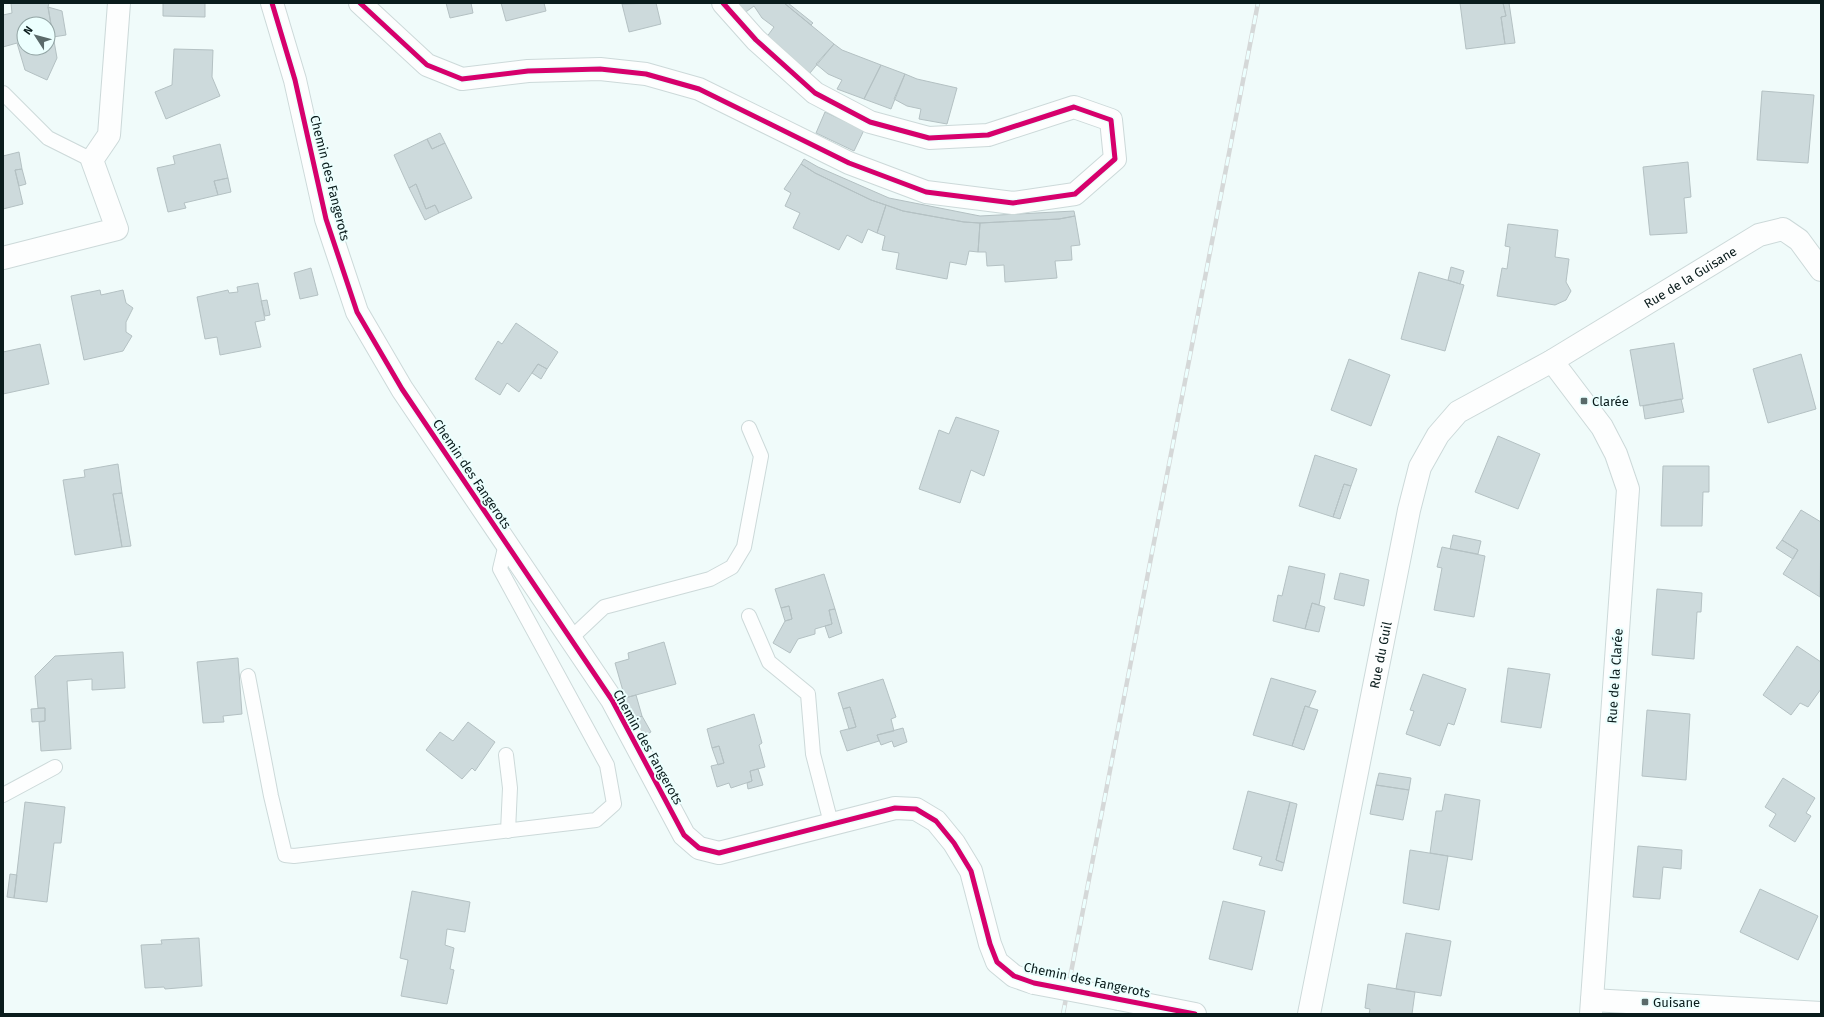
<svg xmlns="http://www.w3.org/2000/svg" width="1824" height="1017" font-family="'Fira Sans',sans-serif">
  <rect width="100%" height="100%" fill="#f0fbfa"/>
  <path fill="#cddadc" stroke="#b4c1c3" fill-rule="evenodd" d="M11,3h38l-1,4 9,51 -10,22 -22,-10 -8,-27 -14,4v-32l9,-2zM24,24h24v24h-24z
    M163,3h42v14l-42,-1z
    M446,3h25l2,10 -23,5z
    M501,3h43l2,8 -40,10z
    M656,3l5,21 -32,8 -7,-28z
    M735,3h49l50,41 -24,29 -44,-35 8,-11 -12,-9 -8,-12 -11,8z
    M784,3h4l25,20 -2,2z
    M1460,3h43l3,13 -5,1 4,27 -39,5z
    M1503,3h6l6,40 -10,1 -4,-27 5,-1z
    M48,7l14,4 4,24 -13,2z
    M834,44l8,6 39,15 -17,34 -27,-10 5,-9 -14,-6 -12,-10z
    M174,49l39,1 -1,27 8,19 -54,23 -11,-27 17,-7z
    M881,65l24,9 -14,35 -27,-10z
    M905,74l12,5 40,9 -10,36 -28,-5 2,-10 -14,-3 -13,-7z
    M1762,91l52,4 -6,68 -51,-3z
    M825,112l39,18 -10,21 -38,-18z
    M440,133l5,10 -13,6 -5,-10z
    M427,139l5,10 13,-6 27,55 -33,15 -4,-8 -9,4 -10,-25 -7,4 -15,-33z
    M220,144l8,34 -14,3 4,14 -34,8 2,5 -18,4 -11,-44 18,-4 -2,-8z
    M19,152l3,17 -7,1 8,34 -20,5v-53z
    M804,159l14,8 71,31 91,18 94,-5 1,5 -16,3 -79,4 -16,-1 -61,-11 -32,-11 -56,-27 -14,-9z
    M1688,162l3,35 -7,1 3,35 -37,2 -7,-68z
    M801,164l14,9 56,27 15,5 -9,28 -9,-4 -6,14 -15,-8 -8,15 -46,-22 7,-15 -15,-7 6,-13 -7,-4z
    M22,169l4,15 -7,2 -4,-16z
    M228,178l3,14 -13,3 -4,-14z
    M416,184l10,25 9,-4 4,8 -14,7 -16,-32z
    M886,205l17,6 61,11 16,1 -2,29 -9,-1 -3,14 -16,-3 -3,17 -51,-10 3,-16 -17,-3 3,-14 -8,-3z
    M1075,216l5,29 -9,1 1,14 -17,1 2,17 -52,4 -1,-17 -17,1 -1,-14h-8l2,-29 79,-4z
    M1508,224l50,6 -3,27 14,2 -3,23 5,9 -5,9 -11,5 -58,-9 5,-28 5,1 3,-22 -5,-1z
    M1451,267l13,4 -4,13 -12,-4z
    M311,268l7,27 -18,4 -6,-26z
    M1419,272l45,13 -19,66 -44,-12z
    M258,283l7,37 -10,2 6,25 -41,8 -3,-18 -12,2 -8,-42 31,-7 1,3 9,-1 -1,-5z
    M100,290l1,5 22,-5 3,13 7,5 -7,14v10l6,4 -9,15 -39,9 -13,-64z
    M267,300l3,15 -5,1 -4,-15z
    M516,323l42,29 -11,17 -9,-5 -19,28 -12,-9 -7,12 -25,-16 23,-38 4,3z
    M1674,343l9,56 -43,7 -10,-56z
    M40,344l9,40 -46,10v-42z
    M1801,354l15,55 -48,14 -15,-54z
    M1349,359l41,16 -19,51 -40,-16z
    M538,364l9,5 -6,10 -9,-6z
    M1681,399l3,13 -39,7 -2,-13z
    M956,417l43,14 -15,45 -13,-6 -11,33 -41,-14 20,-59 10,4z
    M1498,436l42,18 -22,55 -43,-17z
    M1315,455l42,14 -6,17 -7,-2 -11,33 -34,-11z
    M118,464l4,29 -9,1 9,53 -47,8 -12,-75 22,-3 -1,-7z
    M1663,466h46v26h-6l-1,34h-41z
    M1344,484l7,2 -11,33 -7,-2z
    M122,493l9,53 -9,1 -9,-53z
    M1801,510l20,12 -1,75 -37,-23 15,-24 -16,-10z
    M1453,535l28,6 -3,13 -28,-5z
    M1782,540l16,10 -5,9 -17,-11z
    M1442,547l43,9 -11,61 -40,-7 8,-42 -5,-1z
    M1289,566l36,8 -6,31 -7,-2 -7,26 -32,-8 5,-26 4,1z
    M1340,573l29,7 -5,26 -30,-7z
    M824,574l11,35 -6,1 3,14 -17,5v5l-17,5 -8,14 -17,-10 12,-22 7,-2 -3,-13 -8,2 -6,-19z
    M1657,589l45,4 -1,19h-4l-3,47 -42,-4z
    M1312,603l13,4 -6,25 -14,-3z
    M789,606l3,13 -7,2 -4,-13z
    M835,609l7,24 -13,5 -4,-12 7,-2 -3,-14z
    M664,642l12,42 -51,14 -10,-35 14,-4 -1,-6z
    M1797,646l24,16v27l-13,18 -8,-4 -9,12 -28,-20z
    M123,652l2,36 -33,2v-11l-25,2 4,68 -30,2 -2,-29 6,-1v-13h-7l-3,-32 20,-20z
    M238,658l4,56 -19,2 1,6 -21,1 -6,-61z
    M1508,668l42,6 -9,54 -40,-6z
    M1423,674l43,15 -12,36 -6,-2 -8,23 -34,-12 8,-23 -4,-1z
    M1271,678l45,13 -7,16 -4,-1 -13,40 -39,-11z
    M883,679l13,38 -5,2 3,12 -17,4 2,6 -32,10 -7,-20 16,-4 -6,-20 -7,2 -5,-16z
    M636,695l6,21 -12,4 -5,-22z
    M1305,706l13,4 -14,40 -12,-4z
    M850,707l6,20 -7,2 -6,-20z
    M45,708v13l-13,1 -1,-13z
    M1647,710l43,4 -4,66 -44,-4z
    M754,714l8,29 -3,2 6,22 -15,4 2,10 -21,7 -2,-5 -12,4 -6,-21 13,-3 -5,-17 -7,2 -5,-19z
    M642,716l9,16 -13,7 -8,-19z
    M468,722l27,20 -20,29 -3,-3 -10,11 -36,-29 14,-18 13,9z
    M903,728l4,14 -13,5 -2,-6 -11,4 -4,-10z
    M719,746l5,17 -6,2 -6,-17z
    M758,769l5,16 -15,4 -1,-6 5,-2 -2,-10z
    M1379,773l32,5 -2,12 -33,-5z
    M1783,778l32,20 -9,15 5,3 -16,26 -26,-16 7,-12 -11,-7z
    M1376,785l33,5 -6,30 -33,-6z
    M1248,791l42,11 -14,58 8,3 -2,8 -23,-6 3,-8 -29,-8z
    M1445,794l35,6 -8,60 -42,-7 6,-42h6z
    M25,802l40,5 -4,36h-7l-7,59 -33,-4z
    M1290,802l7,2 -13,59 -8,-3z
    M1638,846l44,4 -1,19 -18,-2 -3,32 -27,-2z
    M1410,850l38,6 -9,54 -36,-7z
    M10,874l7,1 -3,23 -7,-1z
    M1760,889l58,27 -20,44 -58,-28z
    M412,891l58,11 -5,30 -18,-3 -2,16 9,3 -4,21 4,1 -7,34 -46,-8 7,-36 -8,-2z
    M1223,901l42,10 -13,59 -43,-11z
    M1406,933l45,8 -10,55 -45,-7z
    M199,938l3,48 -37,3 -1,-2 -19,1 -4,-43 21,-1 -1,-4z
    M1368,984l47,8 -3,22h-43l1,-5 -5,-1z"/>
  <g fill="none" stroke-linecap="round" stroke-linejoin="round">
    <g stroke="#ccd9d9" stroke-width="16">
      <path id="lane" d="M3,93l45,45 44,22
        M749,616l20,46 39,32 5,60 18,69
        M570,639l34,-32 106,-28 22,-12 12,-20 17,-91 -12,-28
        M248,676l23,120 14,59 9,1 302,-36 18,-16 -7,-39 -107,-196 6,-25
        M506,755l4,33 -2,43
        M3,795l52,-28"/>
    </g>
    <g stroke="#ccd9d9" stroke-width="24">
      <g id="street">
        <path d="M272,3l23,77 31,139 31,93 45,77 210,311 72,135 15,13 20,5 176,-45 21,1 20,12 18,22 17,28 19,73 7,18 17,14 20,7"/>
        <path d="M360,3l67,62 35,14 66,-8 72,-2 46,5 53,15 150,74 77,29 87,11 62,-9 40,-35 -4,-39 -37,-13 -86,28 -59,3 -59,-16 -55,-29 -59,-53 -33,-37"/>
        <path d="M3,258l114,-29 -25,-69 17,-25 10,-132"/>
        <path d="M1552,361l50,66 14,27 12,35 -37,525"/>
        <path d="M1119,999l76,15"/>
        <path d="M1592,1000l229,13"/>
        <path id="s1" d="M1309,1014l100,-504 11,-43 18,-32 20,-23 94,-51 207,-126 24,-6 16,11 22,30"/>
      </g>
    </g>
    <use href="#lane" stroke="#fdfefe" stroke-width="14"/>
    <use href="#street" stroke="#fdfefe" stroke-width="22"/>
    <g stroke="#d5d8d8" stroke-width="4.5">
      <path id="rail" d="M1063,1014l195,-1011"/>
    </g>
    <use href="#rail" stroke="#ecfffe" stroke-width="3" stroke-dasharray="9" stroke-linecap="butt"/>
    <g stroke="#ccd9d9" stroke-width="24" stroke-linecap="butt">
      <path id="street-bridge" d="M1034,983l85,16"/>
    </g>
    <use href="#street-bridge" stroke="#fdfefe" stroke-width="22"/>
    <g stroke="#ecfffe" stroke-width="8">
      <path id="cycleway" d="M272,3l23,77 31,139 31,93 45,77 210,311 72,135 15,13 20,5 176,-45 21,1 20,12 18,22 17,28 19,73 7,18 17,14 20,7 161,31
        M360,3l67,62 35,14 66,-8 72,-2 46,5 53,15 150,74 77,29 87,11 62,-9 40,-35 -4,-39 -37,-13 -86,28 -59,3 -59,-16 -55,-29 -59,-53 -33,-37"/>
    </g>
    <use href="#cycleway" stroke="#d6006c" stroke-width="5"/>
  </g>
  <g fill="#5a6a6a" stroke="#ecfffe" stroke-width="1.5">
    <rect x="1580" y="397" width="8" height="8" rx="2"/>
    <rect x="1641" y="998" width="8" height="8" rx="2"/>
  </g>
  <g text-anchor="middle" dominant-baseline="central" stroke-width="4" stroke-linejoin="round" paint-order="stroke">
    <g font-size="13" fill="#0a1c1c" stroke="#ecfffe">
      <text transform="translate(330 178) rotate(76)">Chemin des Fangerots</text>
      <text stroke="none"><textPath href="#s1" startOffset="894">Rue de la Guisane</textPath></text>
      <text transform="translate(472 474) rotate(56)">Chemin des Fangerots</text>
      <text stroke="none"><textPath href="#s1" startOffset="366">Rue du Guil</textPath></text>
      <text transform="translate(1615 676) rotate(-86)">Rue de la Clarée</text>
      <text transform="translate(648 747) rotate(61)">Chemin des Fangerots</text>
      <text transform="translate(1087 980) rotate(12)">Chemin des Fangerots</text>
    </g>
    <g font-size="13" fill="#0a1c1c" stroke="#ecfffe" text-anchor="start">
      <text x="1592" y="401">Clarée</text>
      <text x="1653" y="1002">Guisane</text>
    </g>
  </g>
  <rect width="1824" height="1017" fill="none" stroke="#0a1c1c" stroke-width="8"/>
  <g transform="translate(36 36) rotate(306)"><circle r="19" fill="#ecfffe" stroke="#92a4a4"/>
  <path d="M0-3L7 15L0 10L-7 15Z" fill="#5a6a6a"/>
  <text y="-6" font-size="11" font-weight="bold" text-anchor="middle" fill="#0a1c1c">N</text>
  </g>
</svg>
